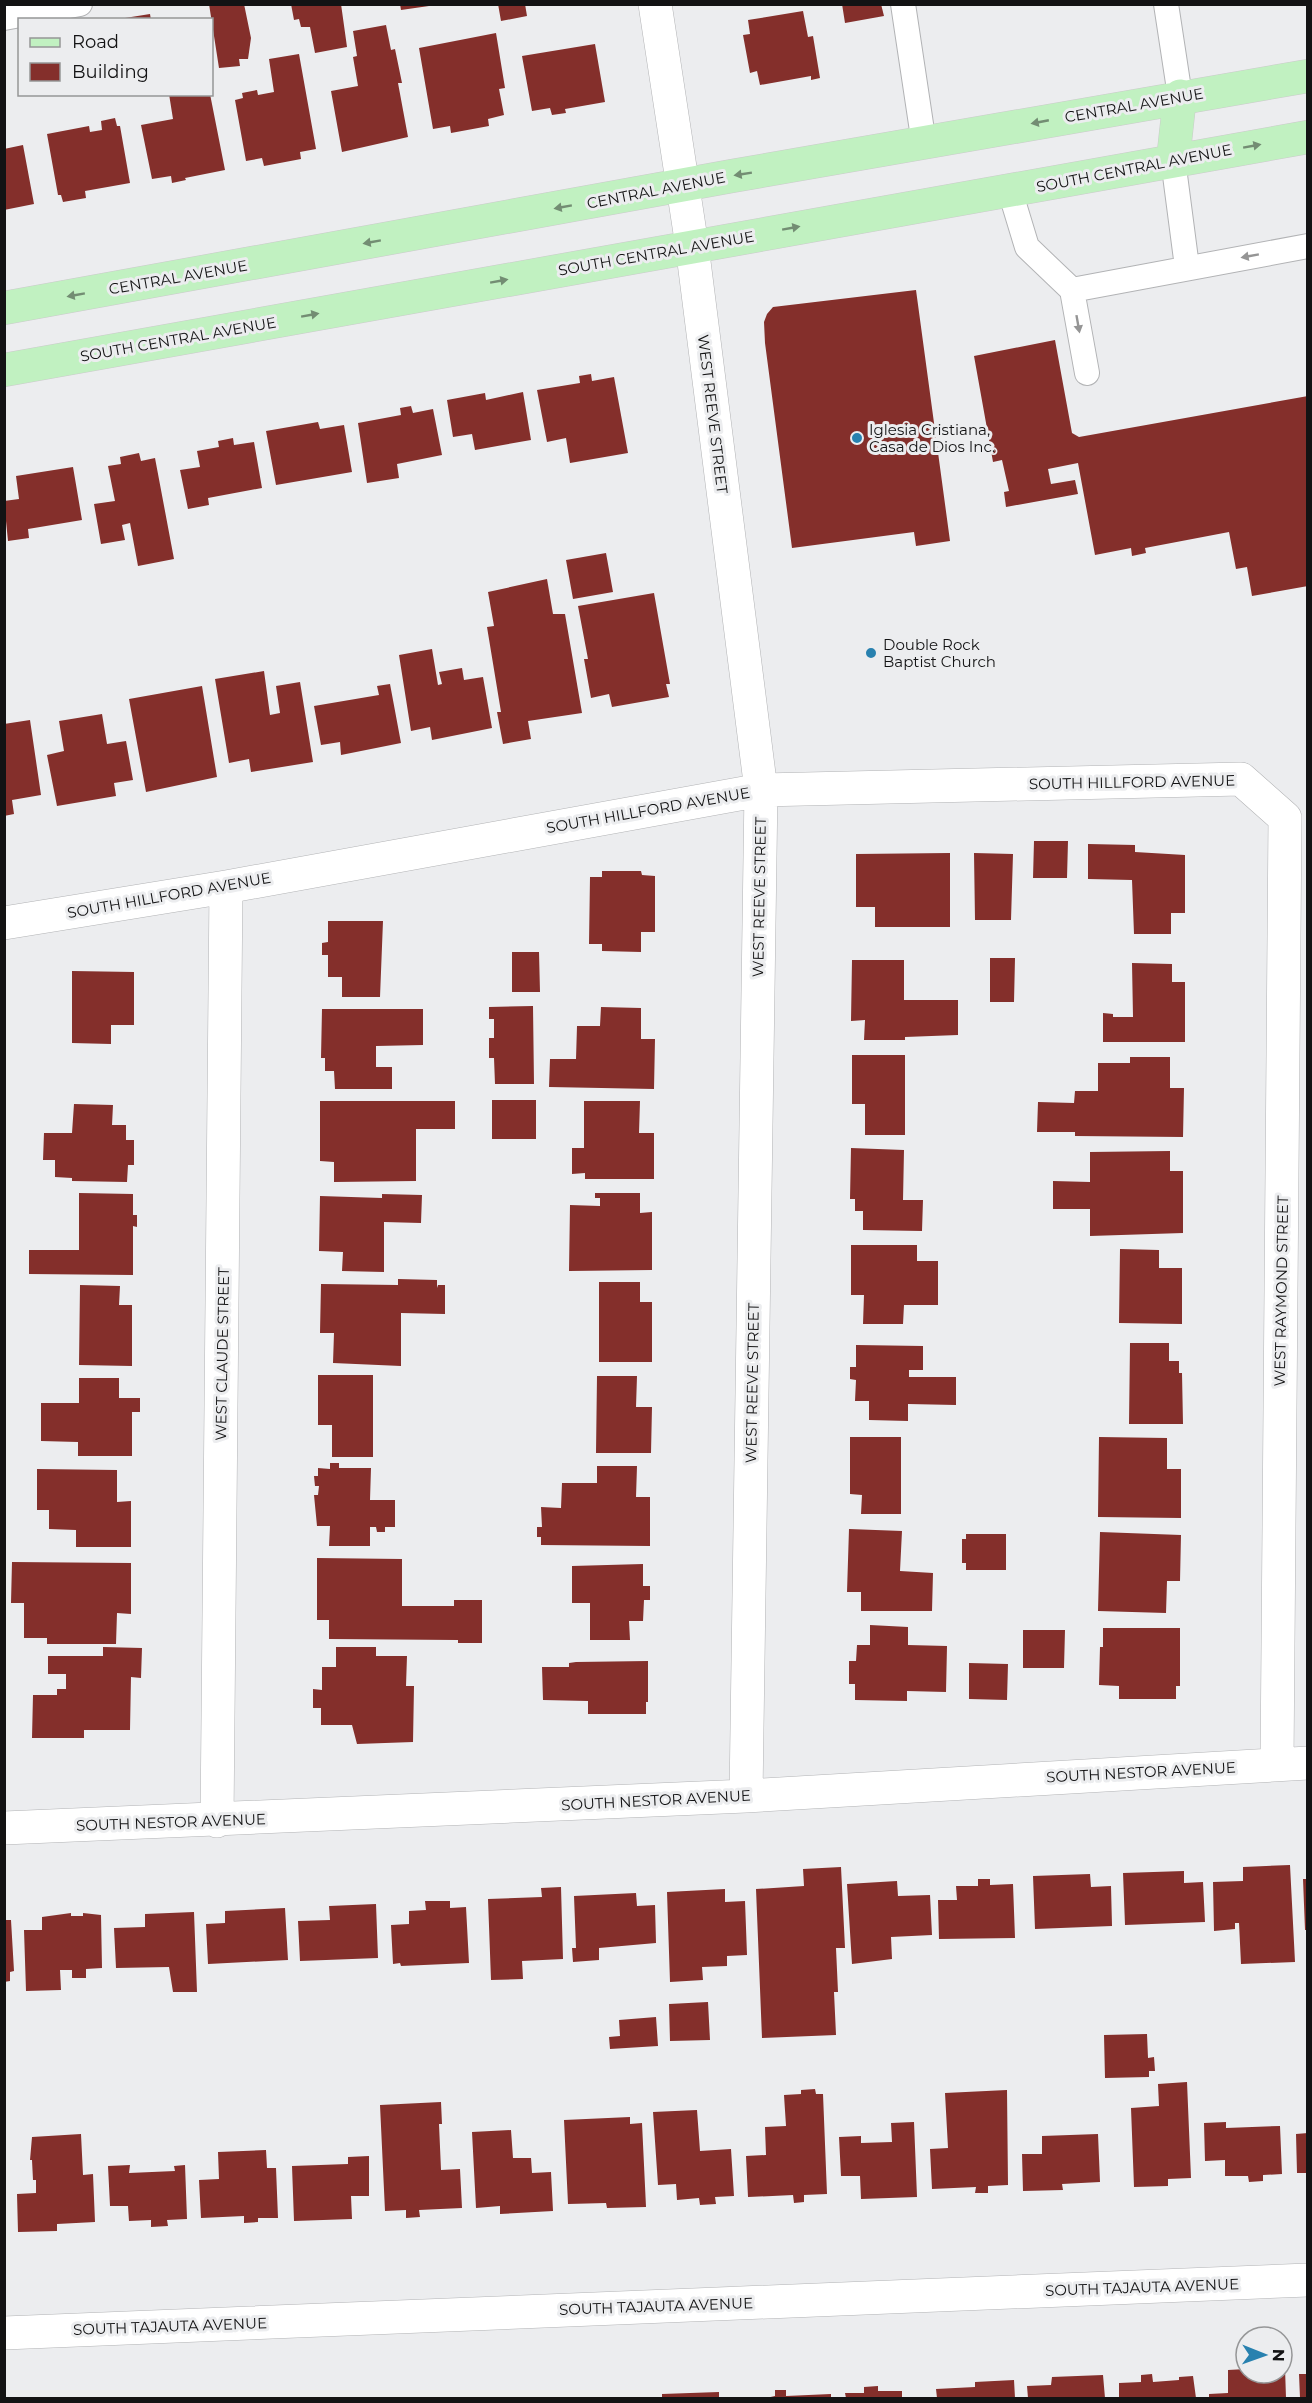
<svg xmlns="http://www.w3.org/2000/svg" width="1312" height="2403" font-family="Montserrat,sans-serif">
  <rect width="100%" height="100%" fill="#ecedef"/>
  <path fill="#842f2b" d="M209,4h35l7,34 -3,21h-9l1,7 -21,2z
    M291,4h50l6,43 -32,6 -5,-26h-9l-2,-8 -5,1z
    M400,4h29v2l-28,4z
    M498,4h27l2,12 -26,5z
    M842,4h39l3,12 -39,7z
    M803,11l5,26 5,-1 7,42 -9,2v-4l-51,9 -3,-14 -7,2 -7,-38 7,-1 -2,-14z
    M150,14l1,6h-26v-2z
    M386,25l5,25 4,-1 7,34h-4l10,54 -66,15 -11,-61 27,-5 -5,-29 4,-1 -4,-25z
    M496,33l9,55 -6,1 5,26 -16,4 1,7 -38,7 -1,-7 -17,3 -14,-81z
    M595,44l10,58 -40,7 1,4 -14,2 -2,-7 -18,3 -10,-55z
    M299,54l17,95 -16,3 1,7 -37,7 -2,-8 -16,3 -11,-61 8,-2 -1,-5 15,-3 1,5 16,-3 -5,-33z
    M169,94h41l15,76 -40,8 1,2 -14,3 -1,-7 -19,3 -11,-54 32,-6z
    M115,118l2,8h3l10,57 -45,8 1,7 -23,4 -2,-7h-3l-11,-61 42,-8 1,6 12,-2 -1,-9z
    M23,145l11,59 -30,6v-61z
    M916,290l34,251 -34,5 -2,-14 -122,16 -27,-205 -1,-21 3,-8 6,-7z
    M1055,340l17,93 7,4 229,-41v190l-56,10 -5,-29 -11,2 -7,-37 -84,16 1,5 -14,3 -1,-8 -36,7 -17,-92 -30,6 3,15 24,-4 3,14 -72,13 -2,-15 5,-1 -7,-31 -9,2 -19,-106z
    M591,374l1,7 22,-4 14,76 -58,10 -4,-25 -19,4 -10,-52 43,-7 -1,-7z
    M523,392l8,48 -56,10 -3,-16 -19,3 -6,-37 38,-7 1,7z
    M411,406l2,7 20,-4 9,46 -45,9 2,14 -32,5 -9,-60 43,-8 -1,-7z
    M318,422l2,7 24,-4 8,47 -76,13 -10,-54z
    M233,438l1,7 20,-3 8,46 -54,10 1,7 -21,4 -8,-39 20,-3 -3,-16 22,-4 -1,-6z
    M139,453l2,8 14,-3 19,101 -36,7 -8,-43 -8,2 3,15 -24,4 -7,-40 21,-3 -7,-35 13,-2 -1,-7z
    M73,467l9,53 -54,9 1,9 -21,3 -4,-40 15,-2 -3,-23z
    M606,553l7,39 -40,7 -7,-39z
    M547,579l6,35h12l17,99 -54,8 3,18 -28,5 -6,-32h4l-14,-85 7,-1 -6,-34z
    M654,593l16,91h-4l3,13 -57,10 -3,-13 -18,4 -7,-39h4l-10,-53z
    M432,649l6,36 4,-1 -3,-12 23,-4 2,12 19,-3 9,51 -60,12 -2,-13 -19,4 -12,-76z
    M264,671l6,44 10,-2 -4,-27 24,-4 13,80 -62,10 -2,-13 -20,4 -14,-84z
    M390,684l11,59 -60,12 -1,-13 -19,3 -7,-39 65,-11 -2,-9z
    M202,686l15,91 -71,15 -17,-93z
    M102,714l5,30 19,-3 7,39 -19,3 2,13 -59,10 -10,-51 17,-4 -5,-30z
    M30,720l11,75 -29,5 2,14 -10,2v-92z
    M1034,841h34l-1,37h-34z
    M1088,844l47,1v7l50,3v58h-14v21h-37l-2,-54 -44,-1z
    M950,853v74h-75v-20h-19v-53z
    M974,853l39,1 -2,66h-36z
    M602,871h39l1,4 13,1v56h-14v20l-39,-1v-7h-13l1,-67h12z
    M328,921h55l-3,76h-38v-20h-14v-22h-6v-12l6,-1z
    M512,952h27l1,40h-28z
    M990,958h25l-1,44h-24z
    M852,960h52v40h54v35l-53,2v3h-41l1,-20 -14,1z
    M1132,963l40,1v18h13v60h-82v-29l10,1v3h20z
    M72,971l62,1v53h-23v19l-39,-1z
    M533,1006l1,78h-39l-1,-26h-5v-20h5v-19h-5v-12z
    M601,1007l40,1v31h14l-1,50 -105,-2 1,-28h26l1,-33h23z
    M322,1009h101v36l-47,1v21h16v22h-57l-1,-18h-9v-13h-4z
    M852,1055h53v80h-40v-31h-13z
    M1130,1057h40v31h14l-1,49 -108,-1v-4h-38l1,-30 36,1 1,-12h23v-28h32z
    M492,1100h44v39h-44z
    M320,1101h135v28h-39v52l-82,1v-20l-14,-1z
    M584,1101h56l-1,32h15v46h-69v-6l-13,1v-26h12z
    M74,1104l39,1 -1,20h14v15h8v25h-6l-1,17 -55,-1v-3l-17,-1v-17h-12l1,-27h28z
    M851,1148l53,2 -1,50h20l-1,31 -59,-1v-19h-8v-12h-5z
    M1170,1151v20h13v62l-93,3v-27h-37v-28l37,1v-30z
    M79,1193l54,1v21h4v12l-4,-1v49l-104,-1v-24h50z
    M595,1193h45v20l12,-1v58l-83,1 1,-66 30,1v-8h-5z
    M382,1194l40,1 -1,28 -37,-1v50l-42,-1 1,-19 -24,-1 1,-55 62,2z
    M851,1245h66v16h21v44h-34l-1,19h-40l1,-29h-13z
    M1120,1249l39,1v18h23v56l-63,-1z
    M398,1279l39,1v8l1,-3h7v29l-44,-1v53l-68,-3 1,-30h-14l1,-49 77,1z
    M599,1282h41v20h12v60h-53z
    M80,1285l40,1 -1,19h13v61l-53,-1z
    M1130,1343h39v18h10v12h3l1,51h-54z
    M856,1345l67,1v24h-14v7h47v28l-48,-1v17l-39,-1v-19h-14l1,-21 -6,-1v-12h6z
    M318,1375h55v82h-41v-32h-14z
    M597,1376h40l-1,31h16l-1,46h-55z
    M79,1378h40v20h21v14h-8v44h-54v-14l-37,-1v-38h38z
    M850,1437h51v77h-40l1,-19 -12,-1z
    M1099,1437l68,1v31h14v49l-83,-1z
    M330,1463h9v5h32l-1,32h25v27h-10v5h-8l-1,-5h-6v19h-41l1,-20h-13l-3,-31h4l1,-9h-4l-1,-10h4v-8l12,1z
    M597,1466h40l-1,31h14v49l-109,-1v-8h-4v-10h5l-1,-20 20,1 1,-25h35z
    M37,1469l80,1v32l14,-1v46h-55v-17l-27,-1v-19h-12z
    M849,1529l53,2 -2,40 33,2 -1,38h-71v-19h-14z
    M1100,1532l81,3 -1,46h-13l-1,32 -68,-2z
    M966,1534h40v36h-40v-7h-4v-24h4z
    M317,1558l85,1v47h52v-6h28v43h-24v-3l-129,-1v-19h-12z
    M12,1562l119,1v51l-14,-1 -1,31h-69v-6h-23v-35h-13z
    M643,1564v22h7v14h-6l-1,21h-14l1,19h-40v-37h-18v-37z
    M870,1625l38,2v18l39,1 -1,46 -39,-1v10l-52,-1v-16h-6v-23h7l1,-16h13z
    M1103,1628h77v58h-4v13h-57v-13l-20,-1 1,-38h3z
    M1023,1630h42l-1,38h-41z
    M103,1647l39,1 -1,30 -10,-1 -1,53h-46v8h-52l1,-43h24v-6h9v-15h-18v-18h55z
    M336,1647h40v9h31l-1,30h8l-1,56 -56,2 -5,-19h-31v-17h-8v-19l9,1v-23h14z
    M648,1661v41h-2v12h-58v-13l-45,-1 -1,-33h27v-4l7,-1z
    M969,1663l39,1 -1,36 -38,-1z
    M1290,1865l5,97 -54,2 -2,-41h-4v6l-21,2 -1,-49 30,-1v-14z
    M841,1867l4,81h-9l2,44h-4l2,43 -74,3 -6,-149 48,-3 -1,-17z
    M1184,1871v12l19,-1 2,40 -80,3 -2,-52z
    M1090,1874l1,13 20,-1 1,40 -77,3 -2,-53z
    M978,1879h12v6l23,-1 2,54 -76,1 -1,-39h19l-1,-14h22z
    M1303,1879h5v51h-3z
    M897,1881l1,15 32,-1 2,40 -41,2 1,22 -40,5 -5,-80z
    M561,1887l2,72 -41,2 1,18 -32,1 -3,-81 54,-2 -1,-9z
    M725,1889v13l20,-1 2,54 -20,1v10l-25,1 1,13 -33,2 -3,-90z
    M636,1893l1,13 18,-1 1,38 -57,5v12l-26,2 -1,-14h4l-2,-52z
    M425,1901h25v7l16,-1 3,56 -68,3 -1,-3 -7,1 -2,-39 18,-1v-13l17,-1z
    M376,1904l2,54 -78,3 -2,-40 32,-1 -1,-14z
    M285,1908l3,52 -80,4 -2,-40 19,-1v-12z
    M194,1912l3,80h-24l-4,-25 -53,1 -2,-40 31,-1v-13z
    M71,1913v3h12v-3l18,2 1,53 -16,1v9h-14v-8h-12l1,20 -35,1 -2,-61h18v-13z
    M4,1920h7l3,51 -4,1v9l-6,1z
    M708,2002l2,38 -40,1 -1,-37z
    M656,2017l2,29 -48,3 -1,-12 11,-1 -1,-16z
    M1147,2034l1,24 6,-1 1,14h-6v6l-44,1 -1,-43z
    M1187,2082l4,96 -23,1v7l-34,1 -3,-79 28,-2 -1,-22z
    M815,2089l1,5h7l4,100 -23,1v7l-10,1 -1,-8 -45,2 -2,-41 20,-1 -1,-28 21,-1 -2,-31 17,-1v-4z
    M1007,2090l1,95 -20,1v7h-13l1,-6 -44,2 -2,-40 18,-1 -3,-55z
    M441,2102l1,22h-3l2,46 19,-1 2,39 -43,2 1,7 -14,1v-8l-21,1 -5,-106z
    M697,2110l3,41 31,-2 3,47 -19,1 1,7 -16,1 -1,-7 -22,2 -1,-16 -18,1 -5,-73z
    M630,2117v7l12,-1 4,84 -39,1 -1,-5 -38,1 -4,-84z
    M914,2122l3,75 -56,2 -1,-23h-19l-2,-39 22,-1v7l31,-1 -1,-19z
    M1226,2122v6l54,-2 2,48 -19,1v6l-14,1 -1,-6h-23v-16l-20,1 -1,-38z
    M511,2130l2,28h18l1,15 19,-1 2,39 -53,3v-8l-24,2 -4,-76z
    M1308,2133v40h-11l-1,-39z
    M81,2134l2,41 10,-1 2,48 -38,2v7l-39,1 -1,-38 19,-1v-13h-3l-1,-20h-2l2,-23z
    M1098,2134l2,48 -38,2 1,6 -40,1 -1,-37h20v-18z
    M266,2150l1,18h9l2,50h-20v4l-14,1v-7l-43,2 -2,-38 20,-1 -1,-27z
    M369,2156v40h-18l1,23 -58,2 -2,-55 56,-2v-7z
    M130,2165l-1,8 46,-2 -1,-5 11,-1 2,54 -20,1 1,6 -17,1v-7l-22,1 -1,-15h-18l-2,-40z
    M1285,2368l1,30h-77v-4l19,-1v-23l18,-1v4h36v-4z
    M1152,2374l1,8 26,-2v-3l14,-1 3,22h-77v-15l22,-1v-7z
    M1299,2374h9v24h-8z
    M1103,2375l2,23h-77l-1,-12 24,-1 1,-8z
    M1014,2380l1,18h-78l-1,-9 39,-2v-5z
    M878,2386v5h24v7h-56l-1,-5h19v-6z
    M775,2390h11v6l45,-2v4h-65l9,-2z
    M719,2392v6h-57v-4z"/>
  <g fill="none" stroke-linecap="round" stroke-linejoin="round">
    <g stroke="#b2b3b5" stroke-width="26">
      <path id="lane" d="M903,4l21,140
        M1166,4l14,92
        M4,18l76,-14
        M1173,160l14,107
        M1010,191l17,56 45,43
        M1087,373l-15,-83 236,-44"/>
    </g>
    <g stroke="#b2b3b5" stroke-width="34">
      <path id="street" d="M655,4l37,242 69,544 -15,1006
        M4,923l222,-36 535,-97 480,-11 44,39 -8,945
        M217,1821l9,-934
        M4,1828l742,-32 562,-33
        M4,2333l1304,-53"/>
    </g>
    <g stroke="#cbcbcb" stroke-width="34">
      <path id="primary" d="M1173,160l7,-64
        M4,308l728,-132 576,-100
        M4,370l1304,-233"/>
    </g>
    <use href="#lane" stroke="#fff" stroke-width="24"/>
    <use href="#street" stroke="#fff" stroke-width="33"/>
    <use href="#primary" stroke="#c1f1c1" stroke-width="33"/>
  </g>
  <defs><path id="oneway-solid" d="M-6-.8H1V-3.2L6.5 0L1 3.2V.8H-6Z" transform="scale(1.5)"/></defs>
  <g fill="#738d73">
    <use href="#oneway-solid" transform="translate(1040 122) rotate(169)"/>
    <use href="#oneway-solid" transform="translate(1252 146) rotate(-10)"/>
    <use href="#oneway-solid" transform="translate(743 174) rotate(171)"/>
    <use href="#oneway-solid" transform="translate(563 207) rotate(170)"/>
    <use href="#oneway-solid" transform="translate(791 228) rotate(-10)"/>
    <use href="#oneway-solid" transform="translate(372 242) rotate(170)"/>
    <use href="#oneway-solid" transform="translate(499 281) rotate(-10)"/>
    <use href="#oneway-solid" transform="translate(76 295) rotate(170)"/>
    <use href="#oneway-solid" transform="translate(310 315) rotate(-10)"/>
  </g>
  <g fill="#959595">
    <use href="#oneway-solid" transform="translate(1250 256) rotate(170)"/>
    <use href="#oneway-solid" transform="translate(1078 324) rotate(80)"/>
  </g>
  <g fill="#2881af" stroke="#ecedef" stroke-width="2">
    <circle cx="857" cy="438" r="6"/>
    <circle cx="871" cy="653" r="6"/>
  </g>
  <g text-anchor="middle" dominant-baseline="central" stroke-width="6" stroke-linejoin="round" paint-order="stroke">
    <g font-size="15" fill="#131314" stroke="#ecedef">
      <text transform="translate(1134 105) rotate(-10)">CENTRAL AVENUE</text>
      <text transform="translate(1134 168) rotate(-11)">SOUTH CENTRAL AVENUE</text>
      <text transform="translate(656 190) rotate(-11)">CENTRAL AVENUE</text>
      <text transform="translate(656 253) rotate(-10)">SOUTH CENTRAL AVENUE</text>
      <text transform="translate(178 277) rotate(-10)">CENTRAL AVENUE</text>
      <text transform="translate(178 339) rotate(-10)">SOUTH CENTRAL AVENUE</text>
      <text transform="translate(713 414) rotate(83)">WEST REEVE STREET</text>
      <text transform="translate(1132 782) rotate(-1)">SOUTH HILLFORD AVENUE</text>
      <text transform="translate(648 810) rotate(-10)">SOUTH HILLFORD AVENUE</text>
      <text transform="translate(169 895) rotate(-10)">SOUTH HILLFORD AVENUE</text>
      <text transform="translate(759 897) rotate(-89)">WEST REEVE STREET</text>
      <text transform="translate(1281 1291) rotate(-89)">WEST RAYMOND STREET</text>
      <text transform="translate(222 1354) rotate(-89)">WEST CLAUDE STREET</text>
      <text transform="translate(752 1383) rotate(-89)">WEST REEVE STREET</text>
      <text transform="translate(1141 1772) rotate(-3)">SOUTH NESTOR AVENUE</text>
      <text transform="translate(656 1800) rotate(-3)">SOUTH NESTOR AVENUE</text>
      <text transform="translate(171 1822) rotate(-2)">SOUTH NESTOR AVENUE</text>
      <text transform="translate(1142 2287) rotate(-2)">SOUTH TAJAUTA AVENUE</text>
      <text transform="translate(656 2306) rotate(-2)">SOUTH TAJAUTA AVENUE</text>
      <text transform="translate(170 2326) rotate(-2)">SOUTH TAJAUTA AVENUE</text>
    </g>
    <g font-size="15" fill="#131314" stroke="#ecedef" text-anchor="start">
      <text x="869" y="429">Iglesia Cristiana,<tspan x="869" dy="17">Casa de Dios Inc.</tspan></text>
      <text x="883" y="644">Double Rock<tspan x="883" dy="17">Baptist Church</tspan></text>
    </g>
  </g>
  <rect width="1312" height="2403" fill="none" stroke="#131314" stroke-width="12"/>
  <rect x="18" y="18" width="195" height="78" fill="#ecedef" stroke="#959697" stroke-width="1.5"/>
  <rect x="30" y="38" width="30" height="9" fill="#c1f1c1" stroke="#959697" stroke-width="1.5"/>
  <text x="72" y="48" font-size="18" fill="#131314">Road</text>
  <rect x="30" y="63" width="30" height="18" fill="#842f2b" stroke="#959697" stroke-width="1.5"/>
  <text x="72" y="78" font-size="18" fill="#131314">Building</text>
  <g transform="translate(1264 2355) rotate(91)"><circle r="28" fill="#ecedef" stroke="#959697" stroke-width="1.5"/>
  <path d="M0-4.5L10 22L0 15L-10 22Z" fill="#2881af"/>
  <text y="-9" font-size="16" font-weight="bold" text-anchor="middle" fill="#131314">N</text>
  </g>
</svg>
